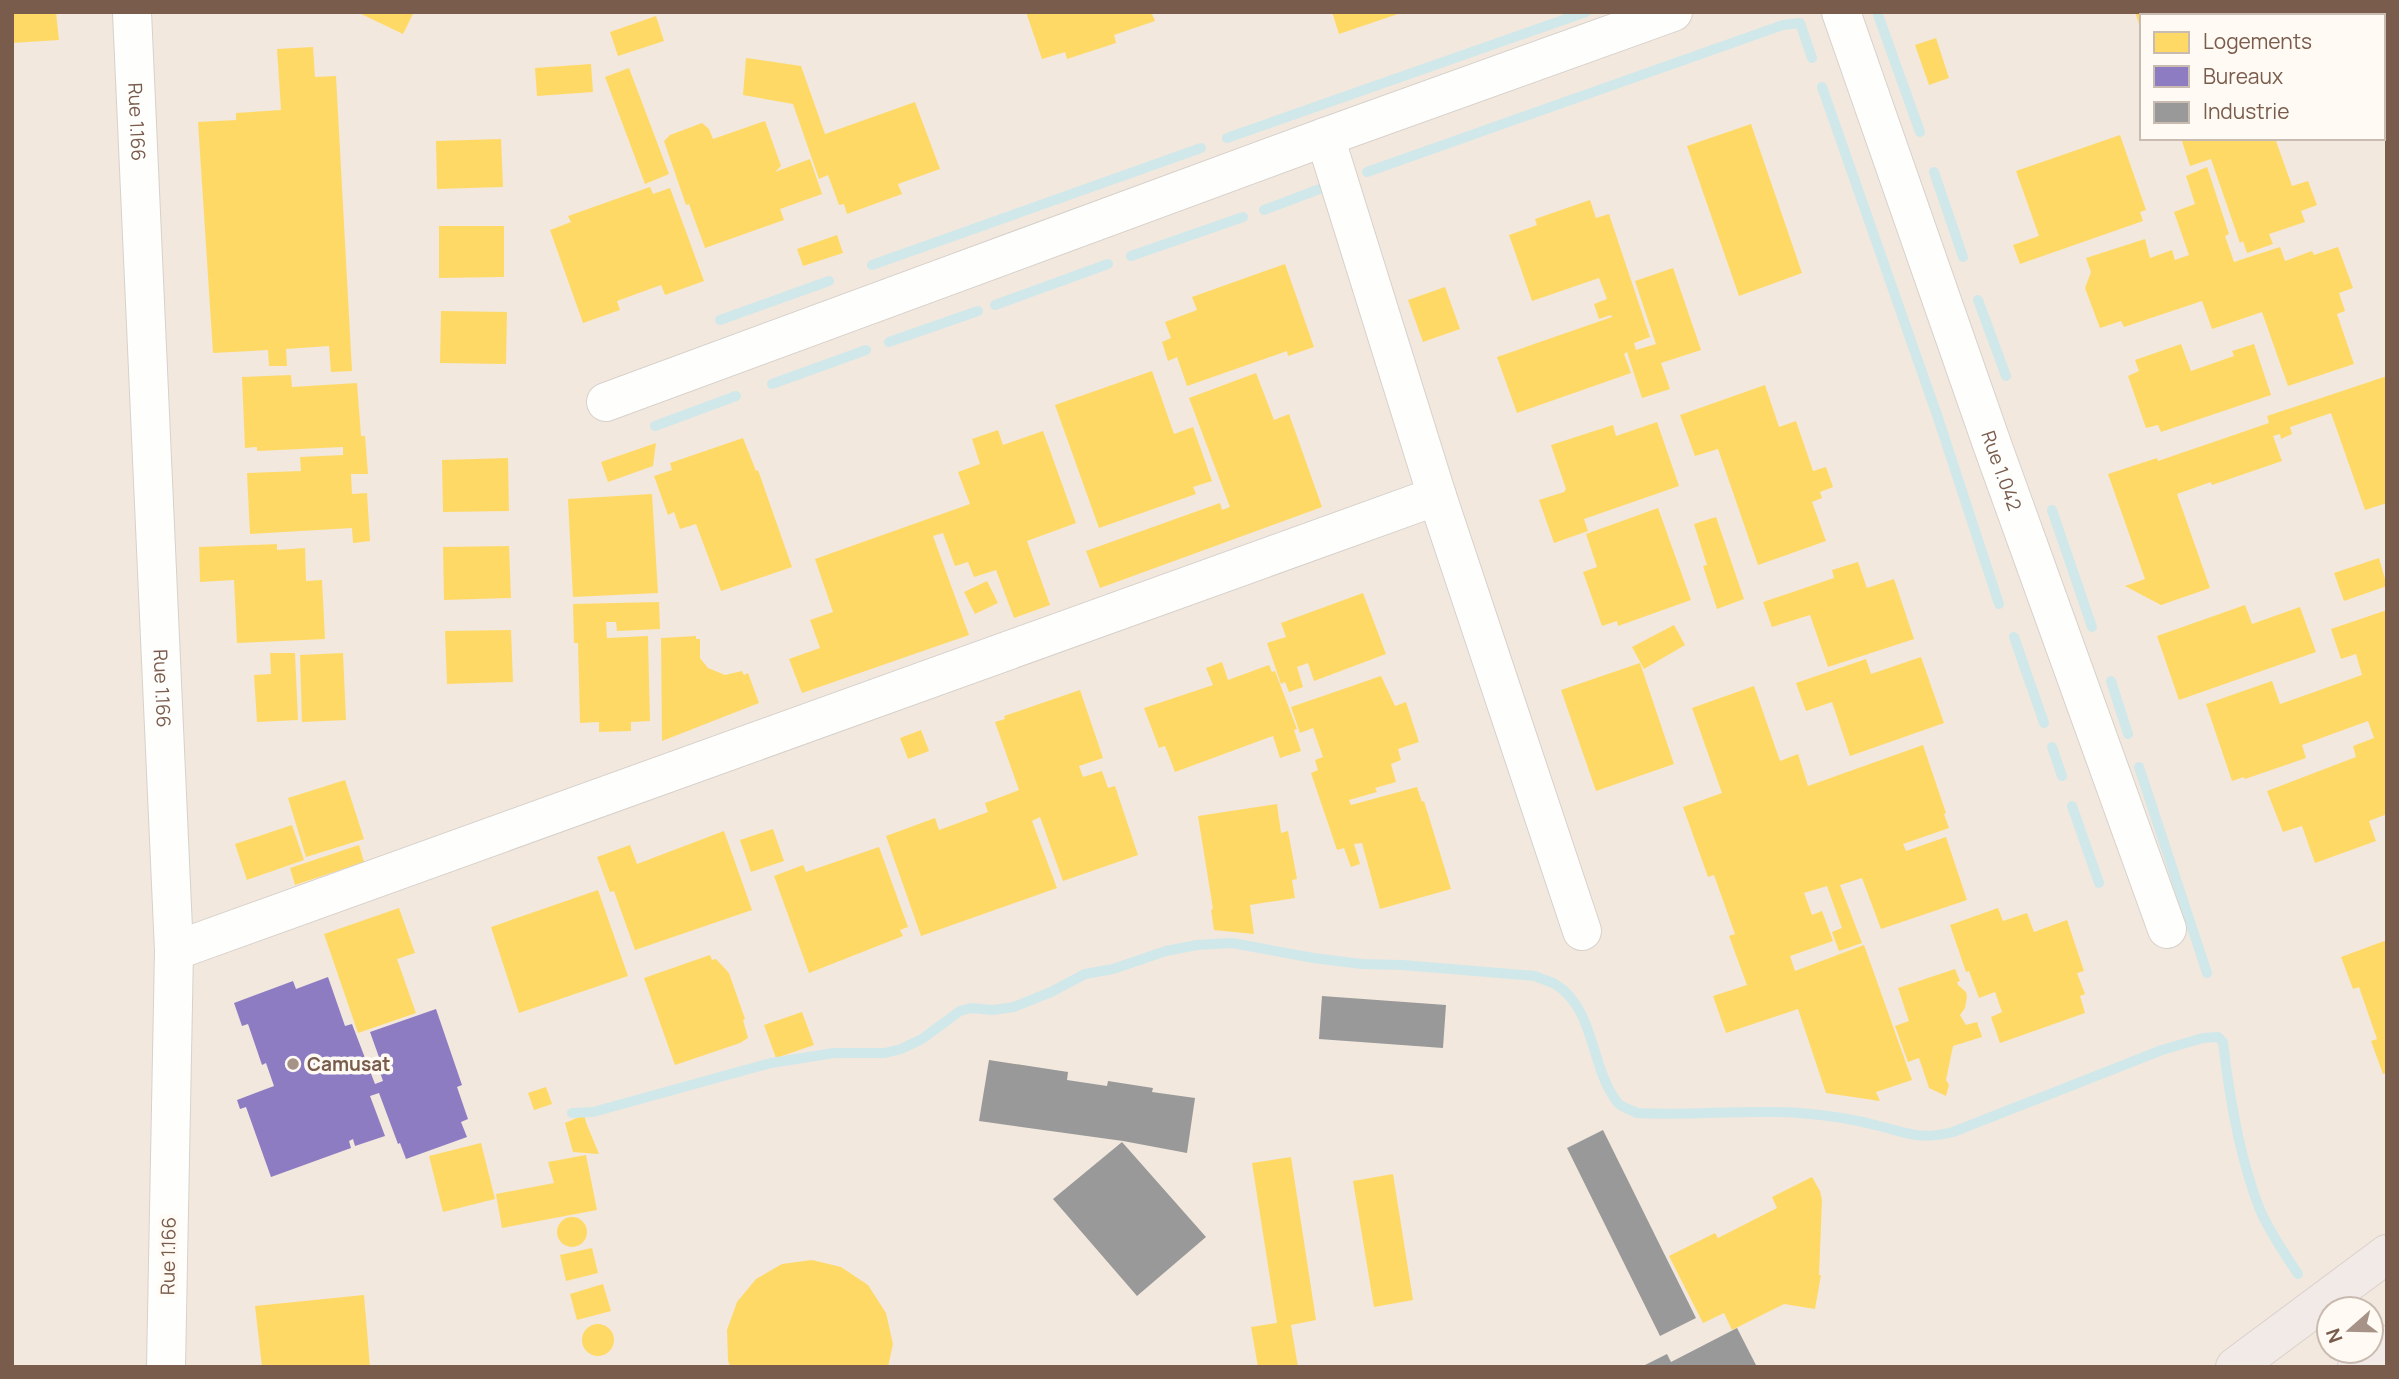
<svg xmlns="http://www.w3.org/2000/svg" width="2399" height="1379" font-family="Manrope,sans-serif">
  <rect width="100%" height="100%" fill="#f9f5f0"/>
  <path fill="#f2e8de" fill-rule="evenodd" d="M12,12h2375v1355h-2375zM2142,16h241v122h-241zM2329,1309h42v42h-42z"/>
  <path fill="#ffd966" d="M12,12h44l3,28 -47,3z
    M357,12h57l-11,22z
    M1026,12h125l4,9 -41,14 2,8 -49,16 -2,-7 -23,7z
    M1332,12h69v1l-62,21z
    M2135,12h62l1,4h-56l-1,14z
    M656,16l8,25 -46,15 -8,-24z
    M1936,38l13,40 -20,7 -14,-40z
    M313,47l2,30 21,-1 16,295 -21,1 -2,-26 -43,3 1,17h-18l-1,-16 -55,3 -15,-231 38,-2v-7l45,-3 -4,-61z
    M746,58l55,8 24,68 90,-32 25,67 -42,15 4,10 -55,20 -3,-10 -5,1 -11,-30 -9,4 -26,-75 -50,-9z
    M591,64l2,28 -56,4 -2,-28z
    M629,68l40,106 -24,10 -40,-107z
    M765,121l16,45 -6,6 35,-13 12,35 -42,15 4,11 -79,28 -16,-44 -3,1 -22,-64 6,-6 32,-12 7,6 4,10z
    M1751,124l51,149 -63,23 -52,-150z
    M2120,135l26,75 -6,2 3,9 -123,43 -7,-19 26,-9 -23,-65z
    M2181,138h94l17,48 16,-5 9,24 -16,6 4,11 -36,12 4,10 -26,9 -4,-12 -3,2 -29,-84 -21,7z
    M501,139l2,48 -66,2 -1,-48z
    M2207,167l22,67 -4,2 9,26 46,-15 5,14 27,-10 2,4 24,-8 15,41 -14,5 6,18 -8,3 17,50 -66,22 -26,-74 -50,17 -10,-28 -78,26 -3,-6 -21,7 -15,-40 6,-16 -5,-14 59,-19 5,19 22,-8 3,10 14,-5 -15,-43 21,-8 -9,-28z
    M650,187l3,7 17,-6 34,93 -39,14 -4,-10 -44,16 3,9 -37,13 -33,-93 21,-8 -3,-6z
    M1590,200l6,18 13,-4 41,123 -16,6 2,7 20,-6 -21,-63 38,-13 28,82 -40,13 9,26 -28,9 -15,-46 -3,2 7,19 -114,40 -20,-56 115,-40 -1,-2 -12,4 -5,-15 13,-5 -8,-21 -67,23 -23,-66 28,-10 -2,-6z
    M439,226h65v51l-65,1z
    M837,235l6,18 -40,13 -6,-17z
    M1285,264l29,83 -26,9 -1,-5 -100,35 -10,-29 -9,4 -6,-19 9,-4 -6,-16 32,-12 -5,-13z
    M1445,287l15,42 -37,13 -15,-42z
    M441,311l66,1 -1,52 -66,-1z
    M2181,344l10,27 43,-15 -2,-5 22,-7 17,51 -110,37 -3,-7 -12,3 -18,-52 11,-5 -4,-11z
    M1152,371l22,63 19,-7 19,54 -19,6 3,7 -97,34 -44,-123z
    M1256,373l18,47 15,-6 33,93 -222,81 -14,-37 134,-48 2,7 8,-3 -41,-109z
    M291,375l1,12 65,-4 4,53h4l3,38h-17l1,20 15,-1 3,48 -17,2 -1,-15 -102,6 -3,-61 54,-2 -1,-14 43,-2v-8l-86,4v-4l-12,1 -3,-71z
    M2387,376v127l-22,7 -34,-97 -41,14 2,7 -11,5 -1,-5 -7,2 9,25 -70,24 -1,-3 -34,12 33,94 -49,17 -36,-19 20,-7 -37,-105 49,-16 1,3 111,-38 -2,-7z
    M1765,385l14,42 17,-6 17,50 13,-4 7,20 -13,5 2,6 -10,4 14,39 -68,24 -40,-116 -23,7 -15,-41z
    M1657,422l22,64 -95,33 4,12 -34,12 -15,-43 25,-8 2,-3 -15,-44 62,-20 3,11z
    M998,430l5,15 40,-14 33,92 -49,18 23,64 -36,13 -18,-48 -22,7 -6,-15 -13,4 -12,-33 -10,3 36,99 -167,58 -13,-34 31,-11 -10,-28 23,-8 -18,-53 155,-55 -12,-32 22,-8 -8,-25z
    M743,438l13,33 2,-1 34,97 -71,24 -25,-67 -16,5 -6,-17 -6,3 -14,-39 18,-6 -2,-7z
    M656,443l-3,23 -45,16 -7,-20z
    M508,458l1,53 -66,1 -1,-52z
    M652,494l6,99 -85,4 -5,-98z
    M1658,508l33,92 -73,26 -1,-5 -15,5 -19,-54 14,-5 -11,-33z
    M1716,517l28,82 -27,10 -14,-43 4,-1 -13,-41z
    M277,544v6l28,-2 1,33 16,-1 3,59 -88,4 -3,-63 -34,2 -1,-35z
    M509,546l2,52 -67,2 -1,-53z
    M2379,558l8,28 -43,15 -10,-28z
    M1858,562l9,26 27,-9 20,60 -86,28 -18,-52 -38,12 -9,-25 71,-24 -2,-8z
    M987,581l11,22 -23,11 -11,-22z
    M1363,593l23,61 -72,27 -6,-18 -11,4 6,20 -14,5 -4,-10 -4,2 -14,-41 19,-6 -5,-14z
    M659,602l1,27 -43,2 -1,-9h-10l1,16 41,-2 2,85 -19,1v9l-32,1v-10l-19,1 -2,-80h-4l-1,-39z
    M2245,605l7,19 48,-17 16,45 -137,48 -22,-64z
    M2387,610v204l-18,7 7,20 -61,22 -13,-37 -19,6 -16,-41 89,-34 -3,-11 21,-8 -6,-17 -66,24 4,13 -61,21 -1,-2 -12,4 -26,-77 66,-23 8,23 82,-29 -6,-21 -15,5 -10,-30z
    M1674,625l11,20 -41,24 -12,-22z
    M511,630l2,52 -66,2 -2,-53z
    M696,636v3h4v19l8,10 17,7 17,-4 2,4 4,-2 11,30 -97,38 -1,-103z
    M270,653h25l3,67 -41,2 -3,-47 17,-1z
    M343,653l3,67 -44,2 -2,-67z
    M1921,657l23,66 -94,33 -18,-54 -26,9 -10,-28 70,-24 5,15z
    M1222,662l6,18 41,-15 3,7 3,-1 22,58 -3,1 7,21 -21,7 -7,-22 -98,36 -10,-26 -6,2 -15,-40 69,-23 -7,-17z
    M1640,663l34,101 -78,27 -35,-101z
    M1381,676l14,30 11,-4 13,40 -21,7 3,11 -10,4 5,18 -21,6 2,4 -28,8 2,5 66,-18 5,15 2,-1 27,88 -71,20 -18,-66 -8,1 6,20 -9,3 -7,-19 -7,2 -26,-77 7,-3 -3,-10 8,-3 -10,-29 -13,5 -9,-26z
    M1754,686l26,75 18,-7 10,32 115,-41 23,68 -2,1 5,14 -46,16 3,7 40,-14 21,63 -86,29 -19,-51 -22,7 22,58 -23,8 -7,-19 10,-4 -15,-42 -23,7 8,22 10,-4 11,30 -43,15 5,15 69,-26 48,135 -36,12 4,9 -54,-8 -28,-84 -72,24 -13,-37 34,-11 -18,-49 6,-2 -21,-59 -6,2 -25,-70 39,-14 -30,-85z
    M1080,690l23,68 -24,8 4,11 19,-6 6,17 7,-2 23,69 -75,26 -23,-64 -8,4 25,67 -136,48 -35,-100 49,-18 4,12 49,-18 -3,-9 34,-13 -24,-68 10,-3 -1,-3z
    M921,730l8,21 -21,8 -8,-21z
    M345,780l19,59 -58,18 -18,-59z
    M1277,804l4,29 7,-2 9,48 -5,1 3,18 -45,7 4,29 -40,-4 -3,-20 2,-1 -15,-93z
    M292,825l12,35 -57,20 -12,-36z
    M773,829l11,32 -33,11 -11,-32z
    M724,831l28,79 -117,40 -21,-59 -4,1 -13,-35 33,-12 7,19z
    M359,845l5,17 -69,23 -5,-17z
    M879,847l29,80 -8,3 3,6 -94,37 -35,-97 29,-11 3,7z
    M598,890l30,86 -109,37 -28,-86z
    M399,908l16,45 -18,6 19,54 -58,20 -34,-99z
    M1998,908l5,13 24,-8 7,19 33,-12 17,51 -7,2 8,21 -5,2 5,17 -85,30 -9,-26 11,-5 -7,-20 -16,6 -10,-27 -3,1 -16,-47z
    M2387,940v133l-4,1 -12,-33 6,-2 -18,-52 -6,2 -12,-32z
    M710,955l2,5 4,-1 13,14 16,46 -2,1 5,18 -8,5 -65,22 -31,-87z
    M1955,969l5,12 -3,1 1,3 8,7 1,5 -2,11 -5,7 6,10 11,-3 5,15 -29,9 -7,34 3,5 -3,11 -17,-8 -10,-30 -11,4 -13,-36 14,-5 -11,-33z
    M802,1012l12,33 -38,13 -12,-33z
    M546,1087l6,17 -18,6 -6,-17z
    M584,1115l3,10 12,29 -26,-2 -8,-29z
    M481,1143l14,56 -52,13 -14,-56z
    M586,1155l11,55 -95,18 -6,-34 58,-11 -6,-21z
    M1291,1157l25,163 -25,5 7,42h-40l-7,-40 26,-4 -25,-160z
    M1393,1174l20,126 -39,7 -21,-126z
    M1812,1177l8,14 2,9 -3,75h2l-6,34 -31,-5 -52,26 -8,-17 -21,10 -34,-67 46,-23 3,5 59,-30 -5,-11z
    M557 1232a15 15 0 1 1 30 0a15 15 0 1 1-30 0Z
    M592,1248l6,25 -32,8 -6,-26z
    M812,1260l29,7 27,18 18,28 7,31 -5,23h-158l-2,-7 -1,-30 10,-28 19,-23 26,-15z
    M603,1284l8,27 -34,9 -7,-26z
    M364,1295l6,72h-108l-7,-61z
    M582 1340a16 16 0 1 1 32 0a16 16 0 1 1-32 0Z"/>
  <path fill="#8e7cc3" d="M328,977l17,49 7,-2 23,60 8,-3 -7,-20 4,-1 -10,-28 66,-23 26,76 -5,2 11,32 -7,3 6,15 -61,22 -6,-16 -2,1 -19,-51 -9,3 15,40 -30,10 -2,-7 -4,2 2,7 -80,29 -25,-70 -6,2 -3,-9 37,-14 -8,-23 -4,2 -14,-41 -6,2 -8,-23 59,-22 3,8z"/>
  <path fill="#999" d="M1322,996l124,9 -3,43 -124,-9z
    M989,1060l79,12 -1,8 40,6 1,-5 45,7 -1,4 43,6 -8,55 -64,-12 -144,-20z
    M1603,1130l93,188 -36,18 -93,-188z
    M1122,1142l84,95 -69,59 -84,-97z
    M1737,1328l20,39h-116l26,-13 4,8z"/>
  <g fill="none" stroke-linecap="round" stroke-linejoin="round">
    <path stroke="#d0e8ea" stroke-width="10" d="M1877,12l43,120
      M1822,87l116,331 61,186
      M1227,138l359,-126
      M1367,172l416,-147 17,-2 12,35
      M1934,172l29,85
      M1264,210l69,-26
      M1131,256l112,-39
      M872,265l329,-117
      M1978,300l28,76
      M995,305l113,-41
      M720,320l109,-39
      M889,342l89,-31
      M772,384l94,-34
      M655,426l81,-30
      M2052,510l40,117
      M2014,637l30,86
      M2111,681l17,53
      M2052,747l10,29
      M2139,767l68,206
      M2072,806l27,77
      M572,1113l21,-1 178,-49 63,-10h51l16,-4 21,-10 38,-28 11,-3 22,2 21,-3 37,-15 34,-18 28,-5 53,-18 31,-6 35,-2 81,15 49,6 40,1 133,11c6,3 14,5 20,8 41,25 35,85 63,119 5,5 13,7 19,10 54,3 108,-4 162,0 27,2 55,6 80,13 33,8 40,14 74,6l209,-82 41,-12 15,-1 5,5c6,53 17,117 37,168 10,23 25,44 38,64"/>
    <g stroke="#d7d1cb" stroke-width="40">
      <g id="minor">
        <path id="s1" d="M132,12l42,939 -8,416"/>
        <path id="s2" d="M1841,12l152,435 174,482"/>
        <path d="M1325,137l112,359 145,435"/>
        <path d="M606,402l719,-265 348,-125"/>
        <path d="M174,951l1263,-455"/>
      </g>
    </g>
    <g stroke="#dad1cc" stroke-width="40">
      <path id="highway" d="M2235,1367l152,-113
        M2357,1367l30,-22"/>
    </g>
    <use href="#minor" stroke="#fefefd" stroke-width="38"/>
    <use href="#highway" stroke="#f2eae7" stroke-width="38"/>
  </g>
  <circle fill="#a69286" stroke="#fffaf3" stroke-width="2.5" cx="293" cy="1064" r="7"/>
  <g text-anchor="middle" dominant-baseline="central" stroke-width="7" stroke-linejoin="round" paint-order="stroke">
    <g font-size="19" fill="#7a5c4d" stroke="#fffaf3">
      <text stroke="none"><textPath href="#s1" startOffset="110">Rue 1.166</textPath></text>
      <text stroke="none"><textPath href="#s2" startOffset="486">Rue 1.042</textPath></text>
      <text stroke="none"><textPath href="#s1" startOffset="677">Rue 1.166</textPath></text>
      <text transform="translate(168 1256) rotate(-89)">Rue 1.166</text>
    </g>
    <g font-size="19" font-weight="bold" fill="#7a5c4d" stroke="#fffaf3" text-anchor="start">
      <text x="307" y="1064">Camusat</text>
    </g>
  </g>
  <rect width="2399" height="1379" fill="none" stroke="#7a5c4d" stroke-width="28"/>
  <rect x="2140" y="14" width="245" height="126" fill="#fffaf3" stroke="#cabbb1" stroke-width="2"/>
  <rect x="2154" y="32" width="35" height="21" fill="#ffd966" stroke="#cabbb1" stroke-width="2"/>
  <text x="2203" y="49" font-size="21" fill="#7a5c4d">Logements</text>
  <rect x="2154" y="66" width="35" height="21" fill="#8e7cc3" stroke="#cabbb1" stroke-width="2"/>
  <text x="2203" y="84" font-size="21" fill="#7a5c4d">Bureaux</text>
  <rect x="2154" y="102" width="35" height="21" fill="#999999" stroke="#cabbb1" stroke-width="2"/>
  <text x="2203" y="119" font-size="21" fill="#7a5c4d">Industrie</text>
  <g transform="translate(2350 1330) rotate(250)"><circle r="33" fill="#fffaf3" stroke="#cabbb1" stroke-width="2"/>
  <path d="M0-5L12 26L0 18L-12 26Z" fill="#a69286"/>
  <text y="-10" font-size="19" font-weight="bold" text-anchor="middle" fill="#7a5c4d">N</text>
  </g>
</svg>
